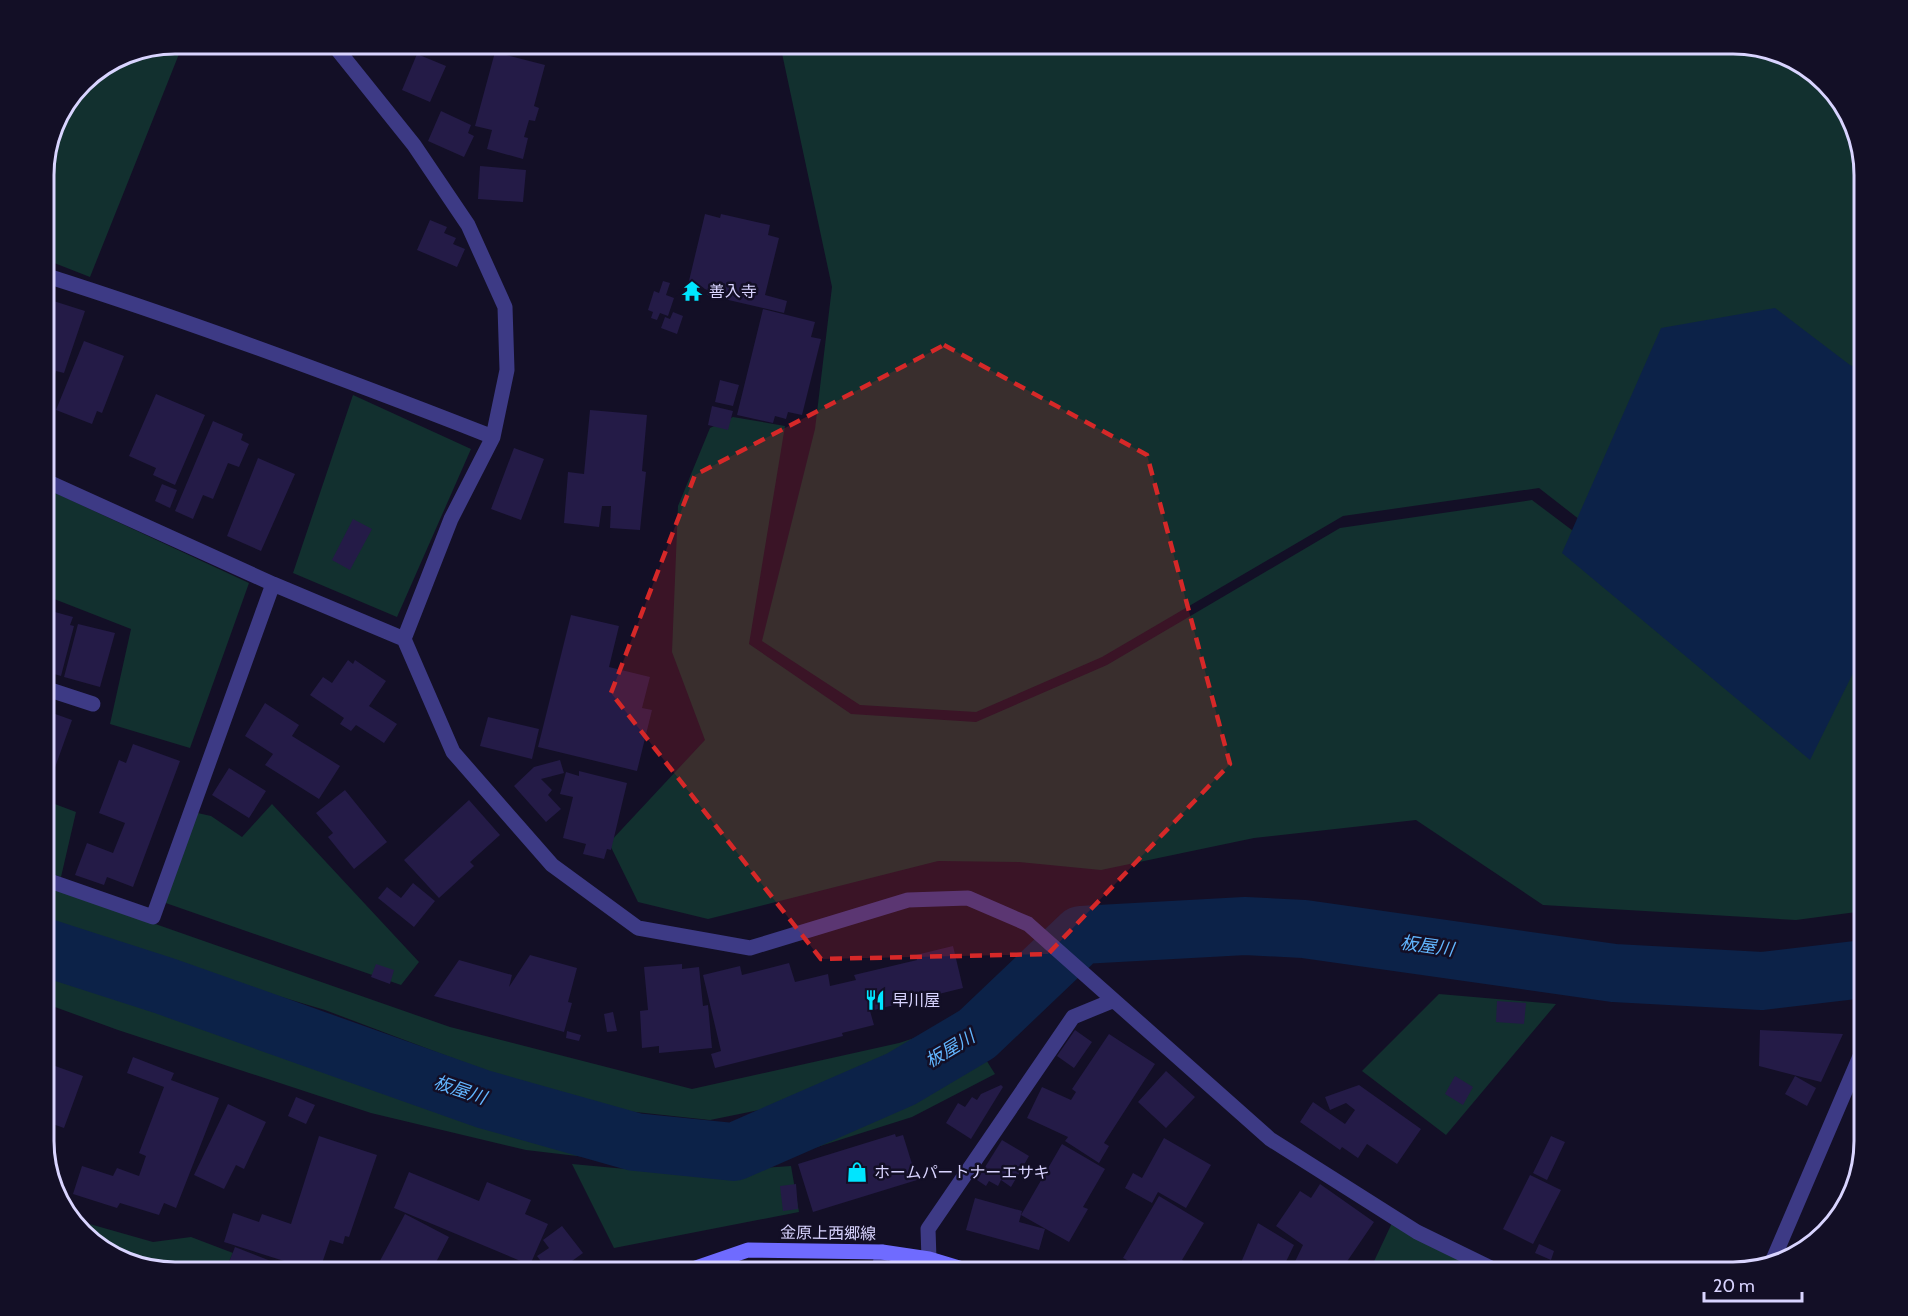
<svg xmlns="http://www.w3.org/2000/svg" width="1908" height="1316" font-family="Cabin,'Noto Sans JP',sans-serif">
  <rect width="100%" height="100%" fill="#130f26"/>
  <path fill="#12302f" d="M175,44h8l-93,233 -46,-18v-92l10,-43 28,-42 43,-29z
    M780,44h953l73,22 45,50 13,58v465l-185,-42 -140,-109 -196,28 -241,141 -126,55 -116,-7 -98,-64 53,-212 17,-142z
    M353,395l118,54 -74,168 -104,-44z
    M733,417l52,9 -36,218 102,70 125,8 131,-57 233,-137 192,-28 154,116 178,39v256l-68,9 -253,-15 -127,-85 -162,18 -153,32 -82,-8 -81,-1 -230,58 -70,-17 -29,-59 96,-103 -33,-88 6,-146 32,-78z
    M49,490l200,93 -59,165 -80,-24 21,-95 -87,-34v-91z
    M44,800l32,12 -15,65 -17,-6z
    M272,804l147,158 -18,23 -241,-84 33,-89 18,4 31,21z
    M44,885l406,142 242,62 207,-46 64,-21 7,11 -137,62 -123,25 -93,-10 -101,-28 -191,-72 -281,-84z
    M44,963l333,115 151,48 69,13 123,6 75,-11 88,-32 95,-55 17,27 -83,43 -98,31 -94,15 -126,-5 -68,-8 -155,-37 -253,-83 -74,-27z
    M1439,994l117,10 -110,131 -84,-64z
    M572,1164l108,10 111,-8 8,46 -185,36z
    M72,1219l81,23 38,-5 42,16 -9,19h-49l-73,-22z
    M1392,1223l95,49h-118z"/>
  <path fill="#0c2248" d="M1775,308l75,57 14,6v280l-54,109 -248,-207 99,-225z"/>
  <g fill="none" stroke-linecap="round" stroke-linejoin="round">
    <path stroke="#0c2248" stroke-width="58" d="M44,947l121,39 318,113 152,43 99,10 167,-73 76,-45 104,-99 164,-9 59,3 310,44 148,8 102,-12"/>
  </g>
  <path fill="#241b47" d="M495,52l50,13 -11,41 5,2 -4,13 -6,-1 -5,17 4,1 -5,21 -36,-10 5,-19 -17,-4z
    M417,54l29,12 -16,36 -28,-12z
    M441,111l30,14 -3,8 6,3 -10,21 -36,-16z
    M480,166l46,4 -3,32 -45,-3z
    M705,214l15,4 1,-4 49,11 -2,10 11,3 -14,57 22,6 -3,12 -77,-18 1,-5 -20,-5z
    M430,220l17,7 -3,6 12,5 -3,6 12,5 -8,18 -40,-17z
    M663,281l7,2 -4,12 8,3 -6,18 -8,-3 -3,7 -6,-2 2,-6 -5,-2 6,-19 5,2z
    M44,298l41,13 -21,62 -8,-2 -12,36z
    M763,309l52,13 -4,15 10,2 -19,76 -14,-3 -2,7 -11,-3 -2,7 -36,-8z
    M673,312l10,4 -6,18 -16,-6 4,-11 5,2z
    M84,341l40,15 -22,57 -5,-2 -5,13 -36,-14z
    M720,380l19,5 -6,21 -18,-4z
    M156,394l49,21 -30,70 -22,-10 3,-7 -27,-12z
    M712,406l21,5 -5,19 -20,-5z
    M590,410l57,5 -5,56 4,1 -6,58 -30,-2 1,-22h-9l-3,21 -35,-4 4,-51 16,2z
    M213,421l30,13 -2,6 8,4 -10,23 -11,-4 -15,36 -10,-4 -10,24 -18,-8z
    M514,448l30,11 -23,61 -30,-11z
    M258,458l37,16 -34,77 -34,-15z
    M162,484l15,6 -7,18 -15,-7z
    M353,519l19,10 -22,41 -18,-10z
    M44,609l29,8 -3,8 4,1 -13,50 -17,-5z
    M571,615l48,11 -10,41 41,10 -8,31 10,2 -15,61 -99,-24z
    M78,624l37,9 -15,54 -36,-10z
    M348,660l5,4 2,-4 31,21 -17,25 28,18 -13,19 -28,-18 -5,6 -11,-7 4,-6 -34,-23 13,-18 9,6z
    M265,703l34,22 -7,11 48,30 -21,33 -54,-34 8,-11 -28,-18z
    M44,710l28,10 -24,67 -4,-2z
    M488,717l51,12 -7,30 -52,-13z
    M133,744l47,17 -47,126 -26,-10 -3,8 -29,-10 12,-32 26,10 12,-30 -26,-10 20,-53 7,3z
    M560,760l4,13 -23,6 11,11 -4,5 13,14 -15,13 -32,-36 20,-19z
    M229,768l37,23 -17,27 -37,-23z
    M579,771l48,12 -16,67 -4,-1 -3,10 -21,-5 3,-10 -23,-6 10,-41 -13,-3 6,-22 13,4z
    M345,790l42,52 -33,27 -26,-32 5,-4 -17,-20z
    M469,800l31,35 -30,27 4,4 -35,32 -35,-38z
    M413,883l22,18 -21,26 -36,-29 9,-11 14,11z
    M953,946l10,42 -93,23 4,14 -32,8 1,3 -128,32 -4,-14 10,-3 -18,-76 37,-9 2,9 47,-12 6,19 33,-8 2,12 26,-6 -2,-5 63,-15 -1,-5z
    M530,955l47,13 -9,34 4,1 -8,29 -130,-36 25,-36 53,15 -3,12z
    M376,964l18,6 -4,14 -19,-7z
    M682,964v5l17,-2 4,39 5,-1 4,43 -53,5v-7l-17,2 -2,-37 8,-1 -4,-43z
    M1497,1001l29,2 -2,21 -28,-2z
    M613,1012l4,19 -10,1 -3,-18z
    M1075,1030l17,12 -18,26 -17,-12z
    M1760,1030l83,4 -22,48 -62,-16z
    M567,1031l14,4 -2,6 -13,-3z
    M1109,1034l46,30 -51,79 5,3 -10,17 -34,-22 3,-4 -41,-19 15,-31 29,13 5,-8 -4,-3z
    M133,1057l41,16 -3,7 48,18 -43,110 -12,-5 -5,12 -39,-12 -3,5 -44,-14 9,-28 31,10 4,-8 22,8 7,-20 -7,-3 25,-66 -37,-14z
    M44,1062l39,14 -19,52 -20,-7z
    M1166,1071l29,26 -29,31 -28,-26z
    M1455,1076l18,11 -10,18 -18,-11z
    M1795,1076l21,12 -9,18 -22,-12z
    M1001,1085l2,2 -32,52 -25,-16 12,-20 7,4 7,-10 5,3 4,-6z
    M1359,1085l62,44 -24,35 -30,-20 -9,14 -16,-11 -2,3 -40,-28 13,-20 32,22 10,-14 -9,-7 -16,7 -5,-13z
    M296,1097l19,8 -9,19 -18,-8z
    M228,1104l38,18 -22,47 -8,-4 -12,24 -30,-14z
    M44,1125l11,3 -4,20 -7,-2z
    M895,1134l1,3 7,-2 14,45 -104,32 -15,-48z
    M319,1136l58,19 -28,82 -4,-1 -2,8 -13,-4 -11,32 -95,-30 9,-29 26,9 3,-8 29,10z
    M1551,1136l14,6 -18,38 -14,-7z
    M1164,1138l47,27 -25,43 -28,-16 -6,11 -27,-15 8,-15 9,5z
    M1002,1140l27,16 -18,31 -10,-7 -3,6 -9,-5 -3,5 -9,-6z
    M1062,1144l43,25 -22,38 5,2 -19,33 -48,-27z
    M409,1172l70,29 8,-19 44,18 -6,14 23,10 -18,41 -136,-57z
    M1530,1175l31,15 -28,54 -30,-15z
    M796,1184l2,25 -15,2 -3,-25z
    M1320,1184l54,38 -28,41 -3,9h-53l13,-27 -27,-19 24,-35 11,7z
    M1159,1196l45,27 -22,37 10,5 -5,7h-38l-26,-14z
    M975,1198l47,13 -3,11 26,7 -6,21 -73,-20z
    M405,1214l44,23 -18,35h-57z
    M1258,1223l36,22 -13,27h-44z
    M562,1226l21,27 -22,16 -4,-5 -9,7 -11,-15 12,-8 -6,-8z
    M1539,1244l15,7 -3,9 -16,-7z
    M235,1247l51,20 -2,5h-59z"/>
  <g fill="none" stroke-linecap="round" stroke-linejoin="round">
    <path stroke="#3d3a85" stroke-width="15" d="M44,688l49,16"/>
    <path stroke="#3d3a85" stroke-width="15" d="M333,44l81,101 54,80 37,82 2,63 -14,67 -42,82 -47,120
      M44,275c152,48 301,104 449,162
      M44,480l229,104 131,55 49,113 99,113 86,63 112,20 158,-48 60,-2 60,26 242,215 147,93 82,40
      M44,879l109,38 120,-333
      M929,1259l-1,-30 145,-212 39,-16
      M1772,1262l92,-215
      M879,1272l3,-20"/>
    <path stroke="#6f6bff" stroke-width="15" d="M684,1272l64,-22 134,2 47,7 43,13"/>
  </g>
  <path fill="#d62828" fill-opacity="0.2" stroke="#d62828" stroke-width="4.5" stroke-dasharray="12 8" stroke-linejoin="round" d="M944,345l203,110 83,309 -182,190 -227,5 -210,-266 84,-218z"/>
  <defs>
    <g id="temple-bare" transform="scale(1.62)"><path d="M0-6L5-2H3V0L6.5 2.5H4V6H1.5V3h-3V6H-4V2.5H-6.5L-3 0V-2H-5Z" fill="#00e5ff" stroke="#130f26" stroke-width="2.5" paint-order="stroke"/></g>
    <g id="restaurant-bare" transform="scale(1.62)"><path d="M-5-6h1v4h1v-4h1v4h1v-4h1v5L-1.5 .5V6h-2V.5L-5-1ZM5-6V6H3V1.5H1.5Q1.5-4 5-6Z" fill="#00e5ff" stroke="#130f26" stroke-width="2.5" paint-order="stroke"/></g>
    <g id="shop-bare" transform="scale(1.62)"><path d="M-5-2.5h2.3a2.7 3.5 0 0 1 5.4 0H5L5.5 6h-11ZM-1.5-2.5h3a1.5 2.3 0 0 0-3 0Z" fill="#00e5ff" stroke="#130f26" stroke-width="2.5" paint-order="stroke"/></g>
  </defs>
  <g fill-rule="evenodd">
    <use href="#temple-bare" x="692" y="291"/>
    <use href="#restaurant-bare" x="875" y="1000"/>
    <use href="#shop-bare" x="857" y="1172"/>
  </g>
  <g text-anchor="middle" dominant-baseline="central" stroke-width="5" stroke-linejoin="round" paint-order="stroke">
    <g font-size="16" fill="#d9d4ff" stroke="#130f26" text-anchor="start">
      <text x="709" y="291">善入寺</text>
      <text x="892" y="1000">早川屋</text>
      <text x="874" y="1172">ホームパートナーエサキ</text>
    </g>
    <g font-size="16" fill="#d9d4ff" stroke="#130f26">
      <text transform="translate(828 1233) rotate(1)">金原上西郷線</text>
    </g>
    <g font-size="18" font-style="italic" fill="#62b6ff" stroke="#130f26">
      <text transform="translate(1427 946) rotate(8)">板屋川</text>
      <text transform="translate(950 1049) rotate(-31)">板屋川</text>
      <text transform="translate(460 1090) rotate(19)">板屋川</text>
    </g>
  </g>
  <path d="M0 0H1908V1316H0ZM175 54H1733A121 121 0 0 1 1854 175V1141A121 121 0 0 1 1733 1262H175A121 121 0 0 1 54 1141V175A121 121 0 0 1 175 54Z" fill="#130f26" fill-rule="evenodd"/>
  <path fill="none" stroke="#d9d4ff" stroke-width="3" d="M175 54H1733A121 121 0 0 1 1854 175V1141A121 121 0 0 1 1733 1262H175A121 121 0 0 1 54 1141V175A121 121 0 0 1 175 54Z"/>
  <path d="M1704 1292v9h98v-9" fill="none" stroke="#d9d4ff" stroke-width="3"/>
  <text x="1713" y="1292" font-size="18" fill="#d9d4ff" stroke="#130f26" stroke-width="4.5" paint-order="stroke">20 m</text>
</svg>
